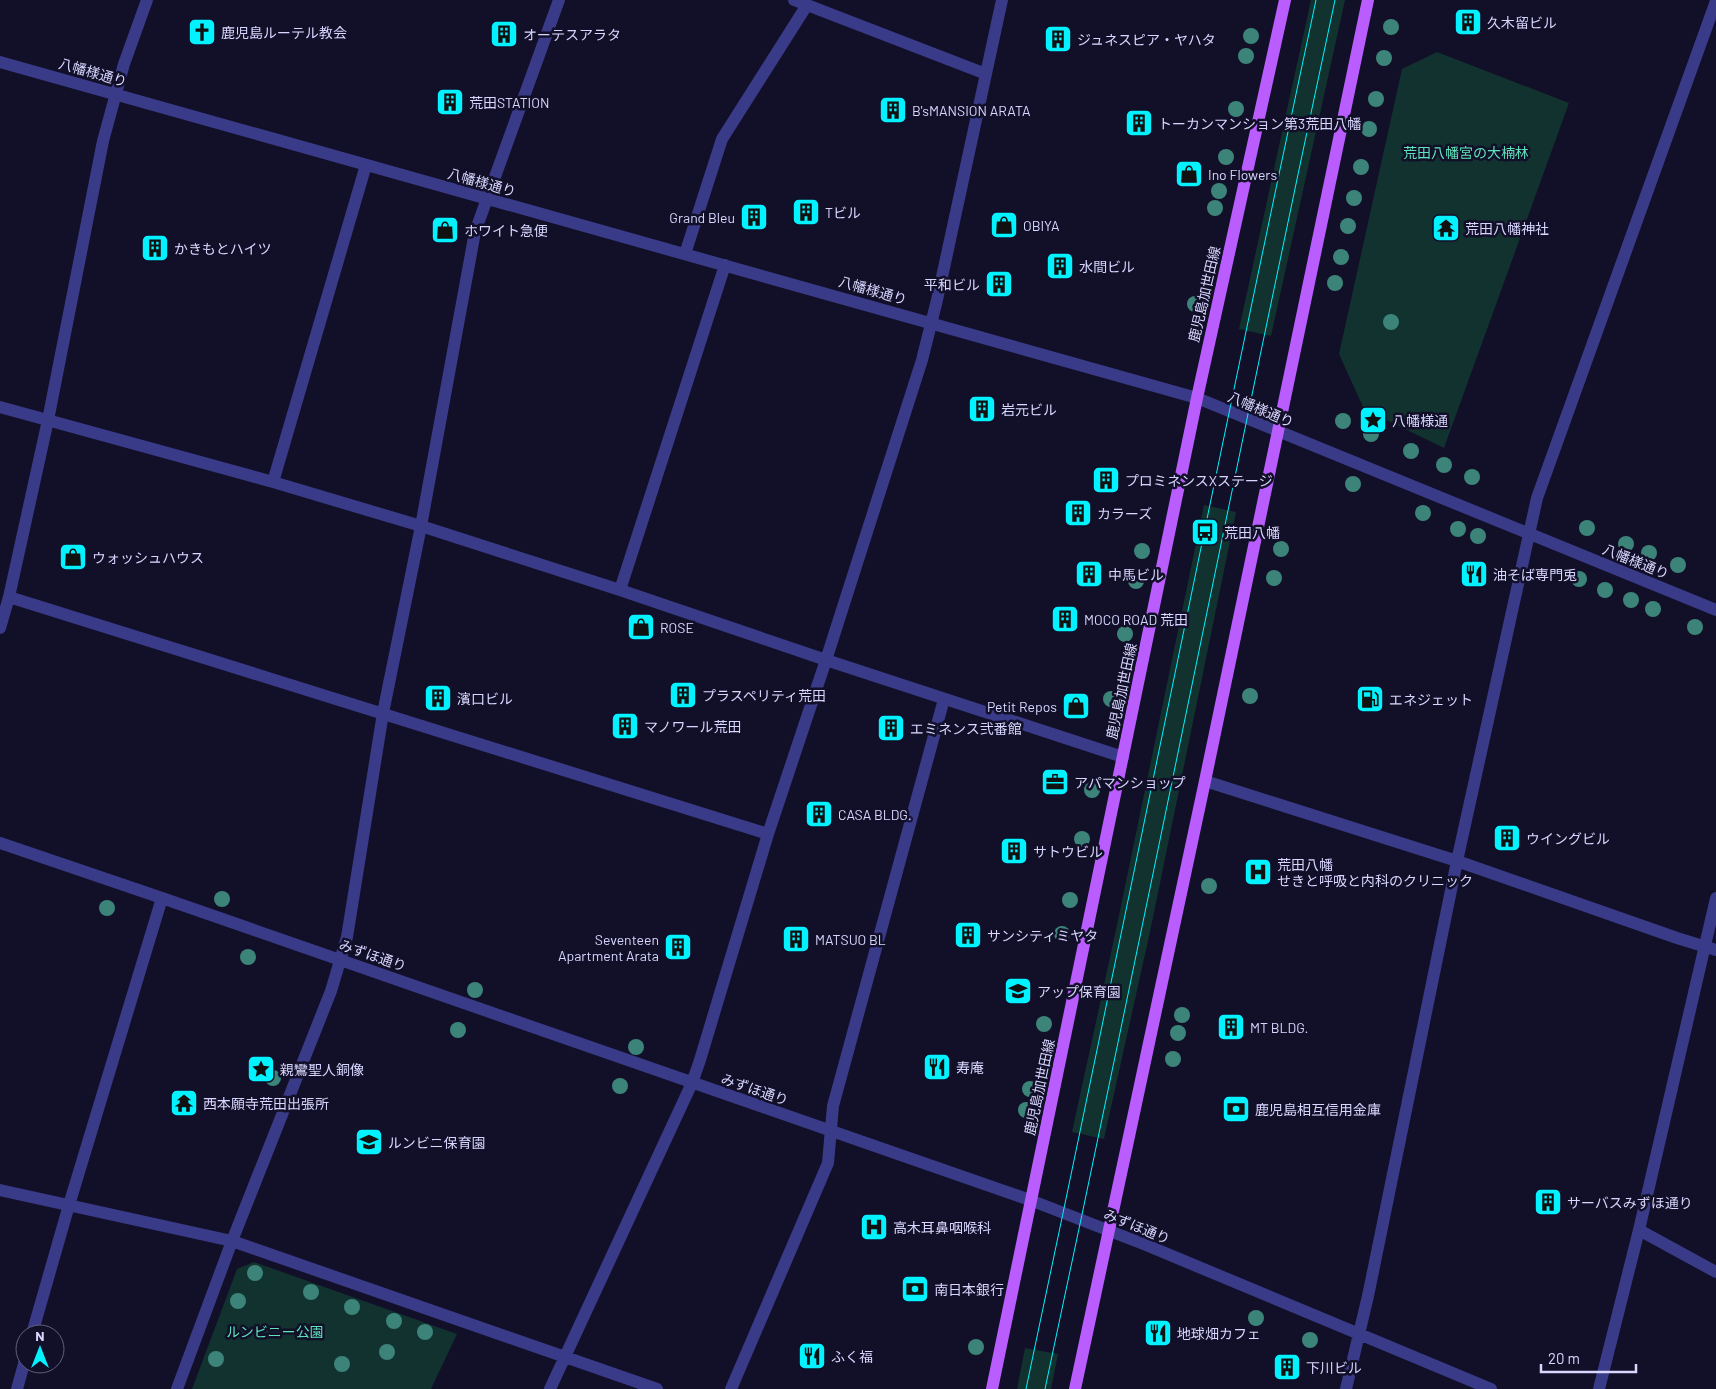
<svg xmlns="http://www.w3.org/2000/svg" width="1716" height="1389" font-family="Barlow,'Noto Sans JP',sans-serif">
  <rect width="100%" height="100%" fill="#120f28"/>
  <path fill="#12322f" d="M1311,0h34l-74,336 -32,-7z
    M1437,52l132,51 -125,345 -80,-39 -25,-55 63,-285z
    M1204,505l32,7 -86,420 -46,207 -32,-7 45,-207z
    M254,1262l203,72 -26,55h-239l45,-120z
    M1025,1348l33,6 -7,35h-34z"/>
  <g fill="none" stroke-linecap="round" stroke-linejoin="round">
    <path stroke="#393a88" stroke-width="12" d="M794,0l192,74
      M0,62l1197,336 519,212
      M685,254l37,-115 85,-134
      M0,407l273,75 148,44 199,64 206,70 297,97
      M273,482l93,-317
      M620,590l105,-325
      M9,597l759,237
      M0,628l9,-31 39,-177 55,-279 21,-77 23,-64
      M1205,781l252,80 220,77 39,12
      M0,843l162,55 868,302 116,45 345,144
      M0,1190l232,51 425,148
      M1639,1230l77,42
      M32,1334l37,-129 93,-307
      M17,1389l8,-29
      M177,1389l55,-148 99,-250 16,-54 36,-224 38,-187 54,-294 84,-232
      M550,1389l142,-306 8,-23 68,-226 58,-174 96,-300 15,-60 65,-300
      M731,1389l97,-226 5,-57 111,-407
      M1346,1389l22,-93 89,-435 80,-363 179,-497
      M1599,1389l40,-159 77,-332"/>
    <path stroke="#ba5dff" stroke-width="12" d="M992,1389l205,-991 88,-398
      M1075,1389l130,-608 163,-781"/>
    <path stroke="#02f3ff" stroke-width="1" d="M1026,1389c98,-463 191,-926 290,-1389
      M1045,1389c99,-463 191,-926 290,-1389"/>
  </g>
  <g fill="#3c8479">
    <circle cx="1391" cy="27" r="8"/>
    <circle cx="1251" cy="36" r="8"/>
    <circle cx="1246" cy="56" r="8"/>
    <circle cx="1384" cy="58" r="8"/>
    <circle cx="1376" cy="99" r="8"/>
    <circle cx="1236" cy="109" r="8"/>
    <circle cx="1369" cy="129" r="8"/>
    <circle cx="1226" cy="157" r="8"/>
    <circle cx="1361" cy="167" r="8"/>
    <circle cx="1219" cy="191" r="8"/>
    <circle cx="1354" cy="198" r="8"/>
    <circle cx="1215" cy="208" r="8"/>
    <circle cx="1348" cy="226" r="8"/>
    <circle cx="1341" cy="257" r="8"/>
    <circle cx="1335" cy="283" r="8"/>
    <circle cx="1195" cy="304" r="8"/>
    <circle cx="1391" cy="322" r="8"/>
    <circle cx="1343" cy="421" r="8"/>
    <circle cx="1371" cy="434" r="8"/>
    <circle cx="1411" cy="451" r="8"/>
    <circle cx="1444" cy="465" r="8"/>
    <circle cx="1472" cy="477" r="8"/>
    <circle cx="1353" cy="484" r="8"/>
    <circle cx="1423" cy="513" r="8"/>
    <circle cx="1587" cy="528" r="8"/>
    <circle cx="1458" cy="529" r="8"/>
    <circle cx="1478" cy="536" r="8"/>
    <circle cx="1626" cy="544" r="8"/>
    <circle cx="1281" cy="549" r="8"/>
    <circle cx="1142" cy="551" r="8"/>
    <circle cx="1649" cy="553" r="8"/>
    <circle cx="1678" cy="565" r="8"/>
    <circle cx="1274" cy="578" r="8"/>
    <circle cx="1579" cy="579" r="8"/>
    <circle cx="1136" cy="581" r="8"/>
    <circle cx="1605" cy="590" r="8"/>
    <circle cx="1631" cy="600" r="8"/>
    <circle cx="1653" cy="609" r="8"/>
    <circle cx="1695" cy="627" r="8"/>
    <circle cx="1125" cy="634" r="8"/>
    <circle cx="1250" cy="696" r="8"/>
    <circle cx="1111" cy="699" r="8"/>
    <circle cx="1092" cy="790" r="8"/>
    <circle cx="1082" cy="839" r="8"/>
    <circle cx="1209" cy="886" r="8"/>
    <circle cx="222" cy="899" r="8"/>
    <circle cx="1070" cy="900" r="8"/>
    <circle cx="107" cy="908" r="8"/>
    <circle cx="1062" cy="934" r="8"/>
    <circle cx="248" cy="957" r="8"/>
    <circle cx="475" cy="990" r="8"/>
    <circle cx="1182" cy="1015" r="8"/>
    <circle cx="1044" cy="1024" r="8"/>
    <circle cx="458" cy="1030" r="8"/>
    <circle cx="1178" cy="1033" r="8"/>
    <circle cx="636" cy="1047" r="8"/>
    <circle cx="1173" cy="1059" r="8"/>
    <circle cx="273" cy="1078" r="8"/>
    <circle cx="620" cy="1086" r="8"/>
    <circle cx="1030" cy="1089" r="8"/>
    <circle cx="1026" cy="1110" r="8"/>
    <circle cx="255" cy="1273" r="8"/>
    <circle cx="311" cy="1292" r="8"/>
    <circle cx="238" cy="1301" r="8"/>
    <circle cx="352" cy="1307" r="8"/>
    <circle cx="1256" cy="1318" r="8"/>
    <circle cx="394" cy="1321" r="8"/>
    <circle cx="425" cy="1332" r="8"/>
    <circle cx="1310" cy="1340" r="8"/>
    <circle cx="976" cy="1347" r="8"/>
    <circle cx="387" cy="1352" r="8"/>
    <circle cx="216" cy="1359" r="8"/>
    <circle cx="342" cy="1364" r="8"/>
  </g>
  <defs>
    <g id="building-square" transform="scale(1.4375)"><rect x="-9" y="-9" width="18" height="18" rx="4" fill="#02f3ff" stroke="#120f28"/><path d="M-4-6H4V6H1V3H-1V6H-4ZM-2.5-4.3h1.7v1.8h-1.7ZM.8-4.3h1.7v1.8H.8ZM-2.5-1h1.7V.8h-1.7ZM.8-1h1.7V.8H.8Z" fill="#111"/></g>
    <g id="church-square" transform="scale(1.4375)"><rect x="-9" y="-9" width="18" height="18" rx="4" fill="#02f3ff" stroke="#120f28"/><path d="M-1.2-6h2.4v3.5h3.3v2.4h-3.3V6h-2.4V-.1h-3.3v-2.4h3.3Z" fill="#111"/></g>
    <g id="shop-square" transform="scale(1.4375)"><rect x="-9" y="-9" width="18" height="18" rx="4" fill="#02f3ff" stroke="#120f28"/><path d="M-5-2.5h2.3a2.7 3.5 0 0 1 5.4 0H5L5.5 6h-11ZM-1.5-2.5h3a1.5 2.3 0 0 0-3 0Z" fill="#111"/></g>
    <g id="temple-square" transform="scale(1.4375)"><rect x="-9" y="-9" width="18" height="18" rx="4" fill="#02f3ff" stroke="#120f28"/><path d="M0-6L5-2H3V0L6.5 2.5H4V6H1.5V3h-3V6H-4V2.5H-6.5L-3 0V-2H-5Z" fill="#111"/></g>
    <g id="sight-square" transform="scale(1.4375)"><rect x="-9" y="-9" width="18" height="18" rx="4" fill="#02f3ff" stroke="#120f28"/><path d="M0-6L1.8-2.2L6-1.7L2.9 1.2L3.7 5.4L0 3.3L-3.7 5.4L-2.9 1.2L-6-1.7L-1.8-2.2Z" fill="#111"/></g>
    <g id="bus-square" transform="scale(1.4375)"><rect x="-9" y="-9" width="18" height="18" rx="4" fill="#02f3ff" stroke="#120f28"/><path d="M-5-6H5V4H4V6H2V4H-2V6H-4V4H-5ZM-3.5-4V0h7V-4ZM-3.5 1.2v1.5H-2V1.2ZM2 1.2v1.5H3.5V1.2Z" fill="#111"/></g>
    <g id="restaurant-square" transform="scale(1.4375)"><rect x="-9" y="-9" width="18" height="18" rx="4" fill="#02f3ff" stroke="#120f28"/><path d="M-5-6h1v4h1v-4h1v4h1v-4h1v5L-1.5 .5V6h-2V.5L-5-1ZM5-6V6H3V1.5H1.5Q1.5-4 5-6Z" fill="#111"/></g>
    <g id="fuel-square" transform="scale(1.4375)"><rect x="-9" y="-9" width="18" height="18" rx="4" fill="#02f3ff" stroke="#120f28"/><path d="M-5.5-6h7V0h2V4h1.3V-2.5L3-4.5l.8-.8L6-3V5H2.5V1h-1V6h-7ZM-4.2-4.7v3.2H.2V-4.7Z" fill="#111"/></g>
    <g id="office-square" transform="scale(1.4375)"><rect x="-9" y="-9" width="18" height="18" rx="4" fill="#02f3ff" stroke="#120f28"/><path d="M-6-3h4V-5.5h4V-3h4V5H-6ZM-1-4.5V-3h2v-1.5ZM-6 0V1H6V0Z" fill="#111"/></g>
    <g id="hospital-square" transform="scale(1.4375)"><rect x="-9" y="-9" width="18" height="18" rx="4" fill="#02f3ff" stroke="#120f28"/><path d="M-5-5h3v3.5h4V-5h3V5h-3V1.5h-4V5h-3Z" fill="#111"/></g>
    <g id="school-square" transform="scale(1.4375)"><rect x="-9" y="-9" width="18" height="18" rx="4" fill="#02f3ff" stroke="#120f28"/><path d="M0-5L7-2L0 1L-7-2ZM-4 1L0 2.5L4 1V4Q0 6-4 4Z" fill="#111"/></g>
    <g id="bank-square" transform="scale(1.4375)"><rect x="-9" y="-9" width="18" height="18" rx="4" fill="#02f3ff" stroke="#120f28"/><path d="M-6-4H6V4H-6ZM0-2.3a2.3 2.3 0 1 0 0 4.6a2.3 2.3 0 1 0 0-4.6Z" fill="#111"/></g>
  </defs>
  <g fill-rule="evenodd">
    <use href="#building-square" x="1468" y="22"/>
    <use href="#church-square" x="202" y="32"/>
    <use href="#building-square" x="504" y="34"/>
    <use href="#building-square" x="1058" y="39"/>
    <use href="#building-square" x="450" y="102"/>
    <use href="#building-square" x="893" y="110"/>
    <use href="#building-square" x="1139" y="123"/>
    <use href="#shop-square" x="1189" y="174"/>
    <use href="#building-square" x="806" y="212"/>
    <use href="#building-square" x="754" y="217"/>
    <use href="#shop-square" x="1004" y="225"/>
    <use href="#temple-square" x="1446" y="228"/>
    <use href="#shop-square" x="445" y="230"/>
    <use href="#building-square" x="155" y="248"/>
    <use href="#building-square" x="1060" y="266"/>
    <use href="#building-square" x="999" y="284"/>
    <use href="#building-square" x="982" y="409"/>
    <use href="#sight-square" x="1373" y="420"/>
    <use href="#building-square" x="1106" y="480"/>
    <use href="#building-square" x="1078" y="513"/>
    <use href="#bus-square" x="1205" y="532"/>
    <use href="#shop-square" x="73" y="557"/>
    <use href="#building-square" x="1089" y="574"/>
    <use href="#restaurant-square" x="1474" y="574"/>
    <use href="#building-square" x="1065" y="619"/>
    <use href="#shop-square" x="641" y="627"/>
    <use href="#building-square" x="683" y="695"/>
    <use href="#building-square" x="438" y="698"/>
    <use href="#fuel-square" x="1370" y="699"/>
    <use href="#shop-square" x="1076" y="706"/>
    <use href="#building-square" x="625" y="726"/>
    <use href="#building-square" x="891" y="728"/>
    <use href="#office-square" x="1055" y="782"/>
    <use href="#building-square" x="819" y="814"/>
    <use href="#building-square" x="1507" y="838"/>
    <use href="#building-square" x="1014" y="851"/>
    <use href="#hospital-square" x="1258" y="872"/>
    <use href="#building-square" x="968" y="935"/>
    <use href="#building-square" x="796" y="939"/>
    <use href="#building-square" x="678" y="947"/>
    <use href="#school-square" x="1018" y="991"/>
    <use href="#building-square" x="1231" y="1027"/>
    <use href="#restaurant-square" x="937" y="1067"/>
    <use href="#sight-square" x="261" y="1069"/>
    <use href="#temple-square" x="184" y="1103"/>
    <use href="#bank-square" x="1236" y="1109"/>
    <use href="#school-square" x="369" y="1142"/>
    <use href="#building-square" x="1548" y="1202"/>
    <use href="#hospital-square" x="874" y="1227"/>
    <use href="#bank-square" x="915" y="1289"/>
    <use href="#restaurant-square" x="1158" y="1333"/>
    <use href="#restaurant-square" x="812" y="1356"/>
    <use href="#building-square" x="1287" y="1367"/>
  </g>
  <g text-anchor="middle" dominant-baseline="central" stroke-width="5" stroke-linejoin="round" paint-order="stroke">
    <g font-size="14" fill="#d8d6ff" stroke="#120f28" text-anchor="start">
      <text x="1487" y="22">久木留ビル</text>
      <text x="221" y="32">鹿児島ルーテル教会</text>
      <text x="523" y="34">オーテスアラタ</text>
      <text x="1077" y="39">ジュネスピア・ヤハタ</text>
      <text x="469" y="102">荒田STATION</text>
      <text x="912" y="110">B'sMANSION ARATA</text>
      <text x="1158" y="123">トーカンマンション第3荒田八幡</text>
      <text x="1208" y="174">Ino Flowers</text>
      <text x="825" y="212">Tビル</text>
      <text x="735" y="217" text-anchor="end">Grand Bleu</text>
      <text x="1023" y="225">OBIYA</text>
      <text x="1465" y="228">荒田八幡神社</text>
      <text x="464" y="230">ホワイト急便</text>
      <text x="174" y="248">かきもとハイツ</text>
      <text x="1079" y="266">水間ビル</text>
      <text x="980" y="284" text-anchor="end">平和ビル</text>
      <text x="1001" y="409">岩元ビル</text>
      <text x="1392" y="420">八幡様通</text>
      <text x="1125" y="480">プロミネンスXステージ</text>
      <text x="1097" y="513">カラーズ</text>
      <text x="1224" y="532">荒田八幡</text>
      <text x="92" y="557">ウォッシュハウス</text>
      <text x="1108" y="574">中馬ビル</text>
      <text x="1493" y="574">油そば専門兎</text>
      <text x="1084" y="619">MOCO ROAD 荒田</text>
      <text x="660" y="627">ROSE</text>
      <text x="702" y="695">プラスペリティ荒田</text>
      <text x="457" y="698">濱口ビル</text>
      <text x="1389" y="699">エネジェット</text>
      <text x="1057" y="706" text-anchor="end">Petit Repos</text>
      <text x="644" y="726">マノワール荒田</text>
      <text x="910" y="728">エミネンス弐番館</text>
      <text x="1074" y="782">アパマンショップ</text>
      <text x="838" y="814">CASA BLDG.</text>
      <text x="1526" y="838">ウイングビル</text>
      <text x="1033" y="851">サトウビル</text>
      <text x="1277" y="864">荒田八幡<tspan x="1277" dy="16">せきと呼吸と内科のクリニック</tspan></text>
      <text x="987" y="935">サンシティミヤタ</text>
      <text x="659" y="939" text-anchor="end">Seventeen<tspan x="659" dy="16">Apartment Arata</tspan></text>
      <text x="815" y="939">MATSUO BL</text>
      <text x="1037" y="991">アップ保育園</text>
      <text x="1250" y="1027">MT BLDG.</text>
      <text x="956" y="1067">寿庵</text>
      <text x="280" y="1069">親鸞聖人銅像</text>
      <text x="203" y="1103">西本願寺荒田出張所</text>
      <text x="1255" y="1109">鹿児島相互信用金庫</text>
      <text x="388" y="1142">ルンビニ保育園</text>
      <text x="1567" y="1202">サーバスみずほ通り</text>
      <text x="893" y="1227">高木耳鼻咽喉科</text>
      <text x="934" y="1289">南日本銀行</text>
      <text x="1177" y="1333">地球畑カフェ</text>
      <text x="831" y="1356">ふく福</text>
      <text x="1306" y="1367">下川ビル</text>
    </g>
    <g font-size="14" fill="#d8d6ff" stroke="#120f28">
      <text transform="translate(93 72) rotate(16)">八幡様通り</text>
      <text transform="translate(482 182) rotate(16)">八幡様通り</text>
      <text transform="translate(873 290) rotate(16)">八幡様通り</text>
      <text transform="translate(1204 294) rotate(-77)">鹿児島加世田線</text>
      <text transform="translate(1261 409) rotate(23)">八幡様通り</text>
      <text transform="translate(1636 561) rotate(22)">八幡様通り</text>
      <text transform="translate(1121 691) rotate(-78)">鹿児島加世田線</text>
      <text transform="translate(373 955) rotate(19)">みずほ通り</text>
      <text transform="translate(1039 1087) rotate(-78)">鹿児島加世田線</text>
      <text transform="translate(755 1089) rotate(19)">みずほ通り</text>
      <text transform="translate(1137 1226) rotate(22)">みずほ通り</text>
    </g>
    <g font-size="14" fill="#5ee3bb" stroke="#120f28">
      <text x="1466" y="152">荒田八幡宮の大楠林</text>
      <text x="275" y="1331">ルンビニー公園</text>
    </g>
  </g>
  <g transform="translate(40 1349)"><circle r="24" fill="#120f28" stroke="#615f7e"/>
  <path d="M0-4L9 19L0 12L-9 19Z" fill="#02f3ff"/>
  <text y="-8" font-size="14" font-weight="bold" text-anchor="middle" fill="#d8d6ff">N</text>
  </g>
  <path d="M1541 1364v8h95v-8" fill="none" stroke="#d8d6ff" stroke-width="2.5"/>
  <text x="1548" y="1364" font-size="15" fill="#d8d6ff" stroke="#120f28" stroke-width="4" paint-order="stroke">20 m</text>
</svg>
